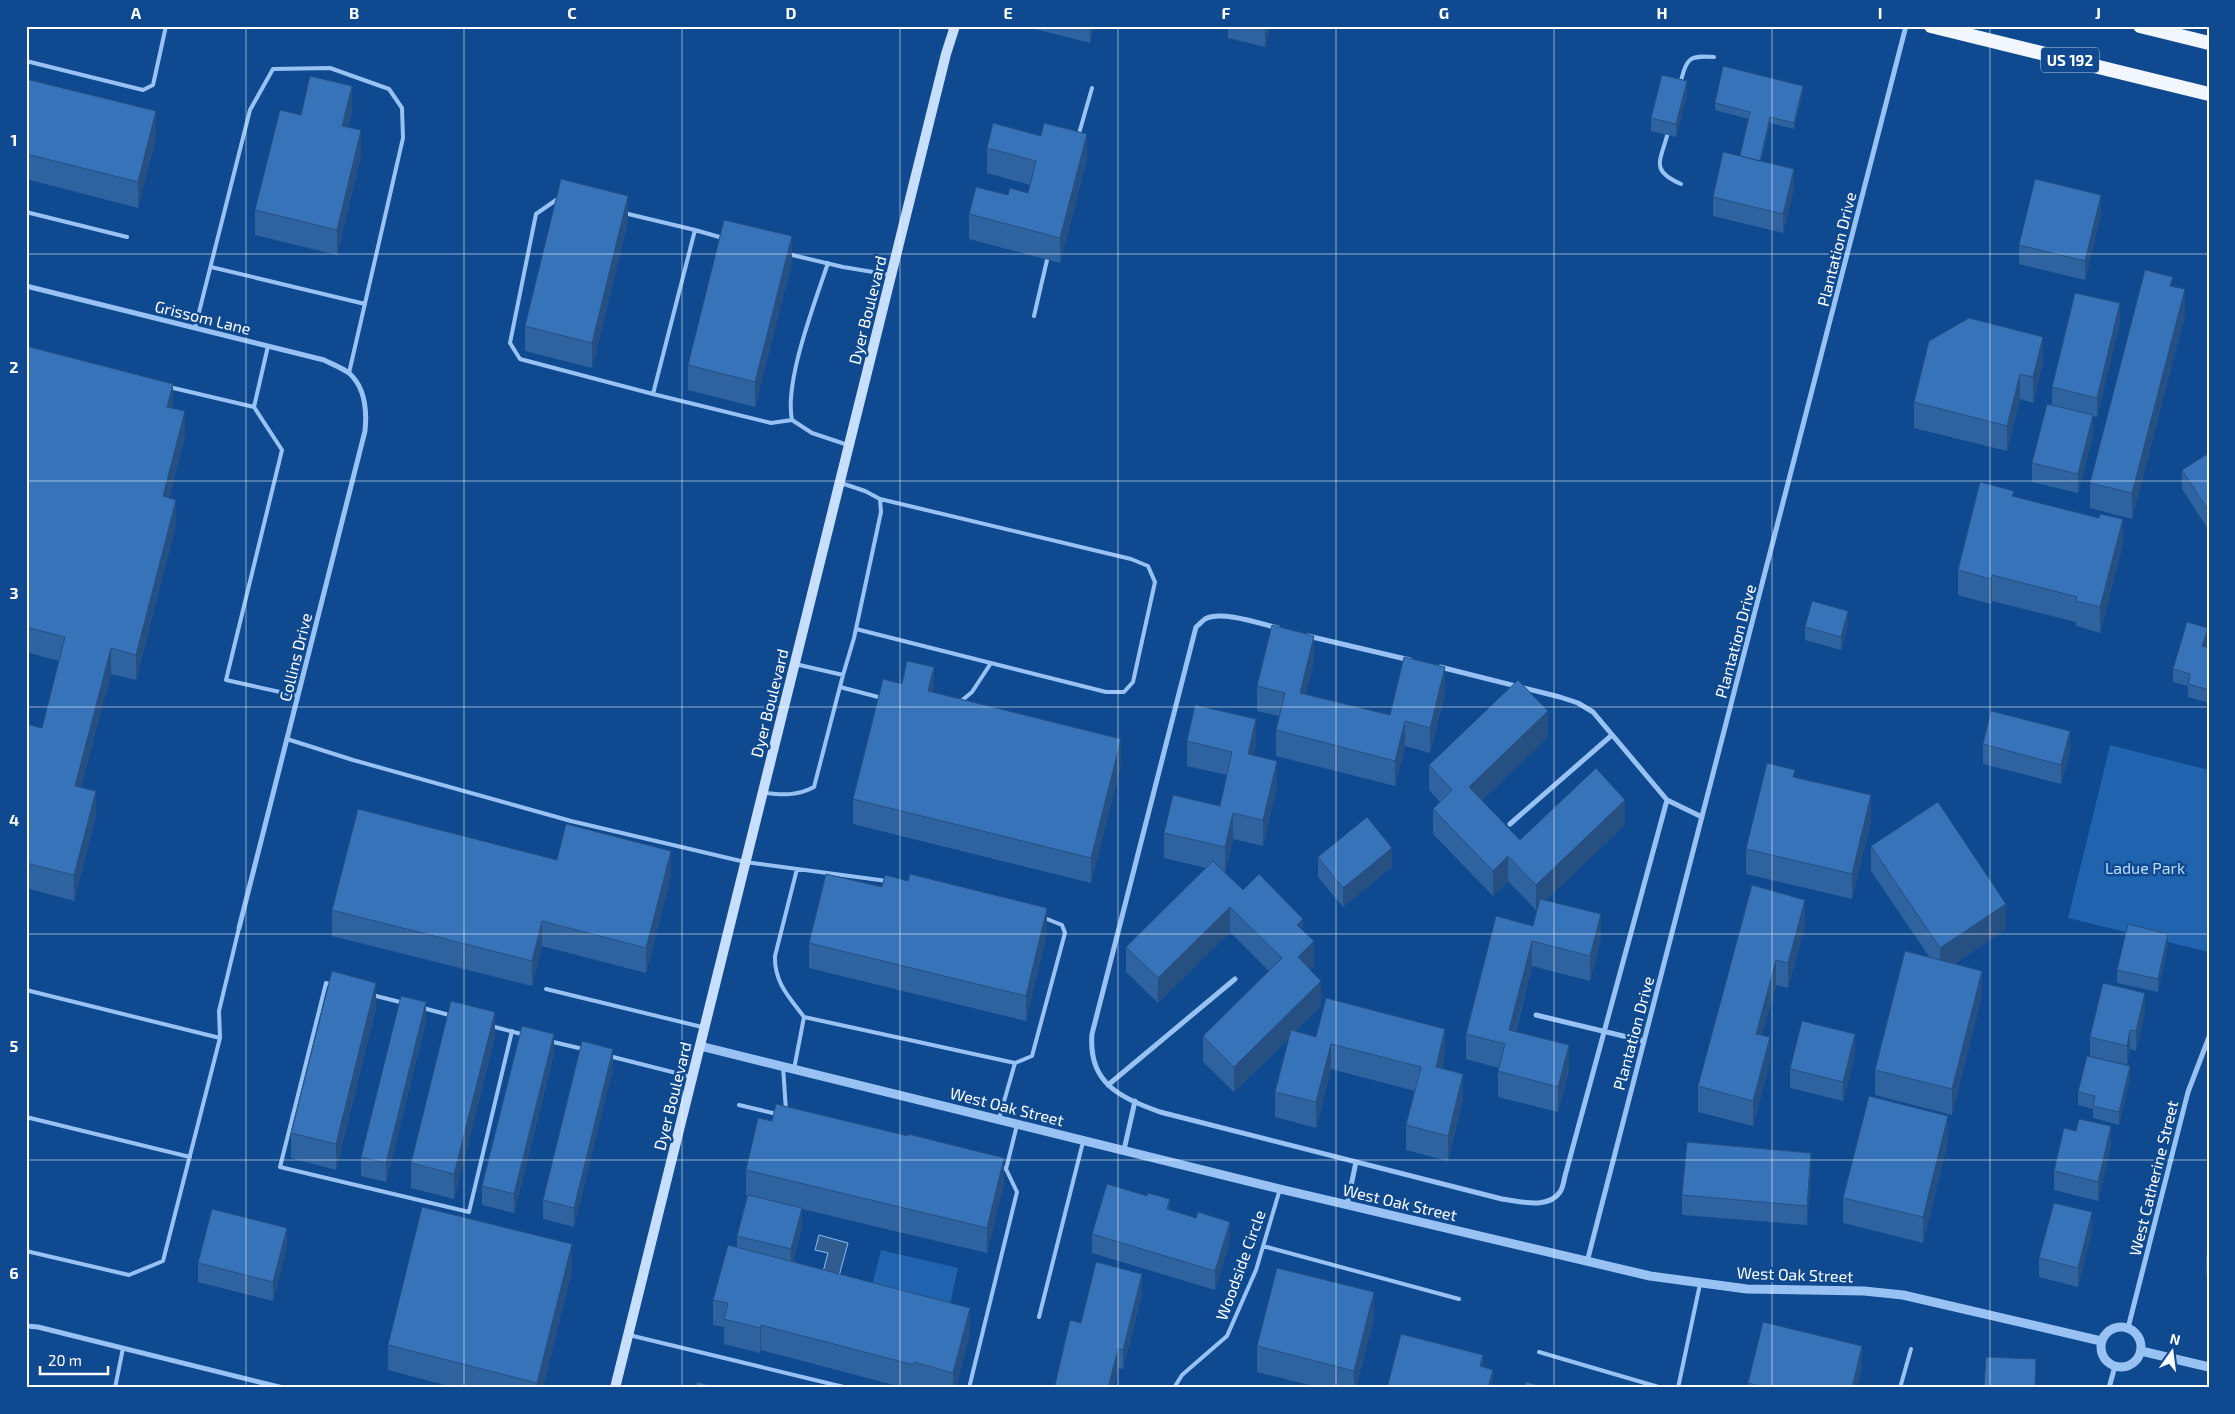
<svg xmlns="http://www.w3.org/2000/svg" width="2235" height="1414" font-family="'Exo 2',sans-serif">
  <rect width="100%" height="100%" fill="#0f498f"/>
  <path fill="#2063ae" d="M2110,745l99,25v182l-141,-34z
    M881,1250l77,18 -8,36 -78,-18z"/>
  <path fill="#315c8f" stroke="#89bdf7" d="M819,1235l29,8 -9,33 -16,-4 5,-19 -13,-3z"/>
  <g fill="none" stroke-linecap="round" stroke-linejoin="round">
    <path stroke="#98c2f3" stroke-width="4" d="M26,61l117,29 10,-5 13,-59
      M1680,84c7,-25 7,-29 34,-27
      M1668,132c-7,29 -19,38 13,52
      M1078,137l14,-49
      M559,198l-23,16 -26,129 10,16 133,35
      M26,212l101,25
      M624,213l71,17
      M723,238l-28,-8 -42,164 118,29 21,-3 20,13 36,12
      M788,254l55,13 48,8
      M211,267l154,37
      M1034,316l13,-56
      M195,328l55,-218 23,-41 57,-1 59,21 13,19 1,30 -54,235
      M169,387l85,20 14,-61
      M254,407l28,43 -56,230 72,16
      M792,420c-8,-38 23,-118 36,-157
      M841,483l24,8 15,8 1,13 -27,126 -11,37
      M856,629l250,63h18l9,-10 22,-100 -7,-16 -17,-7 -251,-60
      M840,687l42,11
      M960,702l12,-10 19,-29
      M287,739l66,21 218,61 174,41 142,19
      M765,793c18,2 32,3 49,-6l29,-112 -48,-11
      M797,869l-22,87c-1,26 14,41 29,61
      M332,985l-6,-2 -46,184 189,45 43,-181
      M546,989l156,38
      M26,990l194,48
      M372,995l32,8
      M423,1008l30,8
      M491,1026l34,9
      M549,1041l34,8
      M609,1056l83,21
      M783,1066l3,45
      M794,1069l10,-52 211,46
      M739,1105l38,9
      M26,1117l164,40
      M999,1119l16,-56 17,-7 33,-123 -3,-8 -20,-8
      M1006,1169l11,-44
      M1263,1246l196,53
      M26,1251l103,24 34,-14 57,-223 -1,-27 20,-83
      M1039,1317l44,-175
      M629,1335l219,53
      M1539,1352l123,36
      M115,1388l8,-40
      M969,1388l48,-196 -11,-23 -6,-1
      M1174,1388l8,-13 45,-39 29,-66 24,-81
      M1678,1388l22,-104
      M1900,1388l11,-39"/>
    <path stroke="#98c2f3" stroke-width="5" d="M26,286l298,74c8,4 18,8 25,13 17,15 18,38 16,58l-126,497
      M1278,628c-17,-4 -56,-18 -73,-9 -3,2 -6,6 -9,8l-104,407c-4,49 27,63 68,78l342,87c17,2 46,11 58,-7 3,-4 4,-12 5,-16l102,-376
      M1308,636l102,24
      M1440,667l120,30 18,6 15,9 74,88 35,17
      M1510,824l102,-89
      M1536,1015l108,26
      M1108,1085l127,-106
      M1124,1150l11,-49
      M1347,1205l9,-43
      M1587,1262l319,-1236
      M26,1326l12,1 245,61
      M2128,1328l60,-236 21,-55
      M2109,1388l6,-22"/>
    <path stroke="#98c2f3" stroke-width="9" d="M700,1046l580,143 370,87 97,13 117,2 39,4 198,46
      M2101 1347a20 20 0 1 1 40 0a20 20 0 1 1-40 0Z
      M2141,1351l68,16"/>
    <path stroke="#c7dffd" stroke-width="10" d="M615,1388l331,-1334 9,-28"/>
    <path stroke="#f2f7ff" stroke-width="14" d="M1931,26l278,68
      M2140,26l69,17"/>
  </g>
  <path fill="#2f639f" d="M1035,26h59l-4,17 -55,-14z
    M1228,26h42l-5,21 -37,-9z
    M26,79l130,58 -18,71 -112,-29z
    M1803,92l-9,37 -24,-6 -9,38 33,27 -11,45 -70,-17v-19l27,-41 9,-37 -34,-9v-7z
    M1687,94l-11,43 -25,-6v-13z
    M352,111l-4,16 13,28 -24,100 -82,-20v-25l46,-95z
    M987,148l100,11 -27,104 -91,-24v-25l39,-19 20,-2 2,-8 -43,-12z
    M2101,214l-16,66 -66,-16v-19z
    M628,221l-36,147 -67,-17v-25z
    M792,262l-37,145 -67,-17v-25z
    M2173,286l12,29 -53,204 -42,-11v-25z
    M2120,322l-23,95 -4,-1v19l-15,58 -46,-11v-19l20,-58v-18z
    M26,346l147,62 12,28 -16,62 7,27 -40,155 -25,-6 -30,113 15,29 -22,85 -48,-13v-164l16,4 17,-67 -33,-9z
    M2043,362l-10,41 -13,-4 -13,52 -93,-23v-26z
    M2209,453l-1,76 -26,-40v-19z
    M2014,497l109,47 -23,89 -24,-7v-4l-84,-21 -1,3 -33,-9v-25z
    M1848,624l-7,26 -36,-10v-13z
    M2208,641l-2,6 3,1v55l-21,-6v-11l-15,-4v-13z
    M1314,661l-9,33 85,21 55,-22 -15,60 -25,-7 -10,40 -119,-30v-26l3,-14 -22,-5v-25z
    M934,692l187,72 -30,119 -238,-59v-25z
    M1548,737l-67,64 39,39 105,-15 -79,75 55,39 -11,42 -58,-15 -16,66 53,39 -11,41 -60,-15v-26l1,-3 -33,-9v-25l67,-108 4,-17 -1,1 -28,-29 -15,15 -60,-62v-25l7,-7 -11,-12v-25z
    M1187,741l69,4 -3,11 24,30 -14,60 -30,-7 -8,34 18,17 60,40 11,36 -4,4 11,36 -26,25 21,6 129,17 -3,15 21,30 -15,62 -42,-11v-25l9,-34 -84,-22 -15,59 -41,-11v-25l14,-54 -55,54 -31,-30v-26l66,-65 -39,-39 -72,71 -32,-31v-25l80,-79 -42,-10v-25l56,-27 7,-31 -40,-9z
    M1983,744l87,6 -9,34 -78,-20z
    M1795,777l76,44 -19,78 -106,-25v-25z
    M1871,846l135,83 -52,35 28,32 -30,119 -77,-20v-25l55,-112 -59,-87z
    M1318,857l74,10 -49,40 -25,-30z
    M557,860l114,16 -25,97 -104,-27 -10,40 -200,-50v-26z
    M1752,885l53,40 -17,63 -12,-3 -14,50 8,27 -17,64 -55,-14v-26z
    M882,887l165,46 -21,88 -217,-53v-25z
    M2168,947l-10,45 -41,-9v-13z
    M376,1008l-40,162 -45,-12v-25z
    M2145,1012l-9,39 -6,-2 -3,16 -37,-9v-19z
    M426,1021l-40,161 -25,-6v-19z
    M495,1037l-41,162 -43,-11v-25z
    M554,1053l-40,160 -32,-8v-19z
    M1855,1054l-12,47 -53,-13v-19z
    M613,1068l-39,159 -31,-8v-19z
    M2130,1079l-11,46 -26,-7v-9l-15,-4v-13z
    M1948,1141l-25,102 -80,-20v-25z
    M2111,1145l-13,56 -44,-11v-19z
    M746,1170l258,13 -17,70 -185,-44v18l-9,35 177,71 -14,55h-51l-144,-38 -1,3 -36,-9v-17l-11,-2v-25l24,-52v-12l10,-40 -1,-1z
    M1811,1172l-4,53 -125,-10v-20z
    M1170,1210l26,8 34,23 -15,49 -123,-37v-19z
    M2092,1231l-14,56 -39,-10v-19z
    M2209,1246v30l-3,-1v-19z
    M287,1247l-14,54 -75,-19v-19z
    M572,1270l-29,118h-87l-68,-18v-25z
    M1142,1293l-19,76 -5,-1 -5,20h-58v-3l26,-62z
    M1374,1318l-18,70h-34l-65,-16v-26z
    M1862,1365l-5,23h-109v-5z"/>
  <path fill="#265082" d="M1090,26h4l-4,17z
    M1265,26h5l-5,21z
    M1687,81v13l-11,43v-13z
    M352,86v25l-10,40v-25z
    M1803,86v6l-9,37v-6z
    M156,111v26l-18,71v-26z
    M1770,117v6l-13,56v-6z
    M361,130v25l-24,100v-25z
    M1087,134v25l-27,104v-25z
    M1794,169v19l-11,45v-19z
    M2101,195v19l-16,66v-19z
    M628,196v25l-36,147v-25z
    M792,236v26l-37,145v-25z
    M2185,289v26l-53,204v-26z
    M2120,303v19l-23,95v-19z
    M2043,337v25l-10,41v-26z
    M2020,374v25l-13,52v-25z
    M173,384v25l-6,-2z
    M185,411v25l-22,85v-25z
    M2093,415v20l-15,58v-19z
    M176,500v25l-40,155v-25z
    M2209,509v20h-1v-19z
    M2123,519v25l-23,89v-26z
    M1992,575v26l-1,3v-25z
    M1848,611v13l-7,26v-13z
    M2208,628v13l-6,18v-13z
    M1314,636v25l-14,57v-25z
    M111,648v26l-36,137v-25z
    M934,667v25l-6,-1z
    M1445,667v26l-15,60v-25z
    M1548,711v26l-79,76v-26z
    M1256,719v26l-8,34v-25z
    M1405,721v25l-10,40v-25z
    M2070,731v19l-9,34v-19z
    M1121,739v25l-30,119v-25z
    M1277,761v25l-14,60v-26z
    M96,791v25l-22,85v-26z
    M1871,795v26l-19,78v-25z
    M1625,800v25l-89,85v-25z
    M1233,813v26l-8,34v-26z
    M1392,848v19l-49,40v-19z
    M671,851v25l-25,97v-25z
    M1508,856v25l-15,15v-25z
    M1805,900v25l-17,63v-25z
    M2006,904v25l-66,44v-25z
    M1230,907v25l-72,71v-25z
    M1047,908v25l-21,88v-25z
    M1601,914v25l-11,42v-25z
    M1303,919v25l-6,-19z
    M542,921v25l-10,40v-25z
    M2168,934v13l-10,45v-13z
    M1314,941v25l-16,16v-25z
    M1532,941v25l-23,89v-25z
    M1776,960v25l-20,74v-25z
    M1982,971v25l-30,119v-26z
    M1321,981v25l-87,86v-25z
    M376,983v25l-40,162v-26z
    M2145,993v19l-9,39v-20z
    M426,1002v19l-40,161v-19z
    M495,1012v25l-41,162v-25z
    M1445,1029v25l-9,38v-25z
    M2130,1030v19l-3,16v-19z
    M554,1034v19l-40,160v-19z
    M1855,1034v20l-12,47v-19z
    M1770,1037v25l-17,64v-25z
    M1331,1044v25l-15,59v-26z
    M1569,1045v26l-11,41v-25z
    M613,1049v19l-39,159v-19z
    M2130,1066v13l-11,46v-13z
    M1463,1074v25l-15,62v-25z
    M1948,1116v25l-25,102v-26z
    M2111,1126v19l-13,56v-19z
    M1811,1153v19l-4,53v-19z
    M1004,1158v25l-17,70v-25z
    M1170,1199v19l-3,-9z
    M802,1208v19l-11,41v-19z
    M2092,1212v19l-14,56v-19z
    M1230,1222v19l-15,49v-19z
    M287,1228v19l-14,54v-19z
    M572,1244v26l-29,118h-6v-5z
    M1142,1274v19l-19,76v-19z
    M1374,1292v26l-18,70h-2v-17z
    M970,1308v25l-14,55h-3v-15z
    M761,1325v25l-1,3v-25z
    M1862,1346v19l-5,23h-5z
    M1118,1349v19l-5,20h-5z
    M1483,1355v19l-3,-8z
    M1493,1370v18h-5z"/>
  <path fill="#3773b9" stroke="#265082" d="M1723,66l80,20 -9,37 -24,-6 -10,44 -20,-5 10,-44 -35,-9z
    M1662,75l25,6 -11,43 -25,-6z
    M310,76l42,10 -10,40 19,4 -24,100 -82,-20 25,-100 21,5z
    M26,79l130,32 -18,71 -112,-28z
    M993,123l48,13 3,-13 43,11 -27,104 -91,-24 7,-27 32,8 2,-7 18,5 8,-32 -49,-13z
    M1723,152l71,17 -11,45 -70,-17z
    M561,179l67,17 -36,147 -67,-17z
    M2035,179l66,16 -16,66 -66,-16z
    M724,220l68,16 -37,146 -67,-17z
    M2145,270l28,7 -3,9 15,3 -53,204 -42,-10z
    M2075,293l45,10 -23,95 -45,-11z
    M1969,318l74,19 -10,40 -13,-3 -13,52 -93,-24 15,-61z
    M26,346l147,38 -6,23 18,4 -22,85 13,4 -40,155 -25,-7 -36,138 21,5 -22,84 -48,-12v-139l16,4 23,-91 -39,-10z
    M2047,404l46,11 -15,59 -46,-11z
    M2209,453v56l-1,1 -26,-40z
    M1980,482l34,9 -2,5 87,22 1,-4 23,5 -23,88 -24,-6 1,-4 -85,-22 -1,4 -33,-9z
    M1812,601l36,10 -7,26 -36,-10z
    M2187,622l21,6 -6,18 7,2v42l-21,-6 2,-10 -17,-5z
    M1272,625l42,11 -14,57 90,22 14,-58 41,10 -15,61 -25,-7 -10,40 -119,-31 9,-37 -28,-7z
    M907,661l27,6 -6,24 193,48 -30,119 -238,-59 30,-120 19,5z
    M1518,680l30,31 -79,76 51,53 76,-72 29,32 -89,85 -28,-29 -15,15 -60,-62 19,-19 -23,-25z
    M1195,705l61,14 -8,35 29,7 -14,59 -30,-7 -8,34 -61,-14 9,-38 47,11 12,-54 -45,-11z
    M1991,711l79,20 -9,34 -78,-21z
    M1767,763l28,7 -2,7 78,18 -19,79 -106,-25z
    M1938,802l68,102 -66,44 -69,-102z
    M358,809l199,51 9,-36 105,27 -25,97 -104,-27 -10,40 -200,-51z
    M1367,817l25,31 -49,40 -25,-31z
    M1213,861l30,29 16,-16 44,45 -6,6 17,16 -16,16 23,24 -87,86 -31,-31 79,-78 -52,-51 -72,71 -32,-31z
    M826,874l56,13 3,-12 23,6 2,-7 137,34 -21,88 -217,-53z
    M1752,885l53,15 -17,63 -12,-3 -20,74 14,3 -17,64 -55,-15z
    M1540,899l61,15 -11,42 -58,-15 -23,89 60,15 -11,42 -60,-16 7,-27 -39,-10 30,-118 37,10z
    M2128,924l40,10 -10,45 -41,-9z
    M1905,951l77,20 -30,118 -77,-19z
    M332,971l44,12 -40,161 -45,-11z
    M2103,983l42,10 -9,38 -6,-1 -3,16 -37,-9z
    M401,996l25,6 -40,161 -25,-6z
    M1326,998l119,31 -9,38 27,7 -15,62 -42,-11 15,-58 -90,-23 -15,58 -41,-10 16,-62 25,7z
    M451,1001l44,11 -41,162 -43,-11z
    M1802,1021l53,13 -12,48 -53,-13z
    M522,1026l32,8 -40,160 -32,-8z
    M582,1041l31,8 -39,159 -31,-8z
    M2087,1056l43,10 -11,46 -26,-6 2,-10 -17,-4z
    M1869,1096l79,20 -25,101 -80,-19z
    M776,1104l132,32v-2l96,24 -17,70 -241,-58 12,-52 14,3z
    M2079,1119l32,7 -13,56 -44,-11 10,-43 12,3z
    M1687,1142l124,11 -4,53 -125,-11z
    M1107,1184l40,12 1,-3 22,6 -3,10 29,9 2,-6 32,10 -15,49 -123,-37z
    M748,1195l54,13 -11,41 -54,-13z
    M2054,1203l38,9 -14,56 -39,-10z
    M422,1207l150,37 -35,139 -149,-38z
    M212,1209l75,19 -14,54 -75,-19z
    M728,1245l242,63 -17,65 -39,-11v3l-153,-40 -1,3 -36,-9 4,-16 -15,-3z
    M2209,1246v10h-3z
    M1096,1262l46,12 -19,76 -5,-1 -10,39h-41l-12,-3 15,-65 11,3z
    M1277,1268l97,24 -20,79 -97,-25z
    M1763,1322l99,24 -10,42h-84l-20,-5z
    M1401,1334l82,21 -3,11 13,4 -5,18h-101z
    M1986,1357l50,2 -1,29h-51z
    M697,1382l23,6h-24z
    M1526,1382l22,6h-24z"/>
  <path fill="none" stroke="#fff" stroke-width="1" stroke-opacity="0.55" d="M246,26v1362M464,26v1362M682,26v1362M900,26v1362M1118,26v1362M1336,26v1362M1554,26v1362M1772,26v1362M1990,26v1362M26,254h2183M26,481h2183M26,707h2183M26,934h2183M26,1160h2183"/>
  <g text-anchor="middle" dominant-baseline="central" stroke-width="5" stroke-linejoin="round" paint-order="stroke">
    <rect fill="#0f498f" stroke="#b7c8dd" stroke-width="1" x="2041" y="47.5" width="58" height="25" rx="4"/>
    <g font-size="15" font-weight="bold" fill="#fff">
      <text x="2070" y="60">US 192</text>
    </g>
    <g font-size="16" fill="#fff" stroke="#0f498f">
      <text transform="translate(1836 249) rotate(-76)">Plantation Drive</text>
      <text transform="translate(867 310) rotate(-76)">Dyer Boulevard</text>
      <text transform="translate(203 317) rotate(14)">Grissom Lane</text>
      <text transform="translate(1735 641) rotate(-75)">Plantation Drive</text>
      <text transform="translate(295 657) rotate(-76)">Collins Drive</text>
      <text transform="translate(769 703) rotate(-76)">Dyer Boulevard</text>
      <text transform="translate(1633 1033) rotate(-75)">Plantation Drive</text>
      <text transform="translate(672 1096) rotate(-76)">Dyer Boulevard</text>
      <text transform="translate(1007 1106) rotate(14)">West Oak Street</text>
      <text transform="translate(2153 1178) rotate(-76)">West Catherine Street</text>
      <text transform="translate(1400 1202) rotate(13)">West Oak Street</text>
      <text transform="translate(1240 1265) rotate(-70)">Woodside Circle</text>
      <text transform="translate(1795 1274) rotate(2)">West Oak Street</text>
    </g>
    <g font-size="16" fill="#bfdcfe" stroke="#0f498f">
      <text x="2145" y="867">Ladue Park</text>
    </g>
  </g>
  <rect width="2235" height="1414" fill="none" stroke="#0f498f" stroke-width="55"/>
  <g transform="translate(2172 1352) rotate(14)" stroke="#0f498f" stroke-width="4" paint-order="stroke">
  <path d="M0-4L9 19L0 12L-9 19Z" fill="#ffffff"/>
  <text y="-8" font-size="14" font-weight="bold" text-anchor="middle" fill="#ffffff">N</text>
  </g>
  <path d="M40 1366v8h68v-8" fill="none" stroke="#ffffff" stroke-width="2.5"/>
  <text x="48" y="1366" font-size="15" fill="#ffffff" stroke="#0f498f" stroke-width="4" paint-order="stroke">20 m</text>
  <rect x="28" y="28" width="2180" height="1358" fill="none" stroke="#fff" stroke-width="2"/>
  <g font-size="16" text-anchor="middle" font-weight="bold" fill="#fff">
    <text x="136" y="19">A</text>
    <text x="354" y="19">B</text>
    <text x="572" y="19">C</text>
    <text x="791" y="19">D</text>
    <text x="1008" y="19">E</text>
    <text x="1226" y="19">F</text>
    <text x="1444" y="19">G</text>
    <text x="1662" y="19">H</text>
    <text x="1880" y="19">I</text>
    <text x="2098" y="19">J</text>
    <text x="14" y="146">1</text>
    <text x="14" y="373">2</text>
    <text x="14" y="599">3</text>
    <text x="14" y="826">4</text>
    <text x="14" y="1052">5</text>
    <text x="14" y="1279">6</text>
  </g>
</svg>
